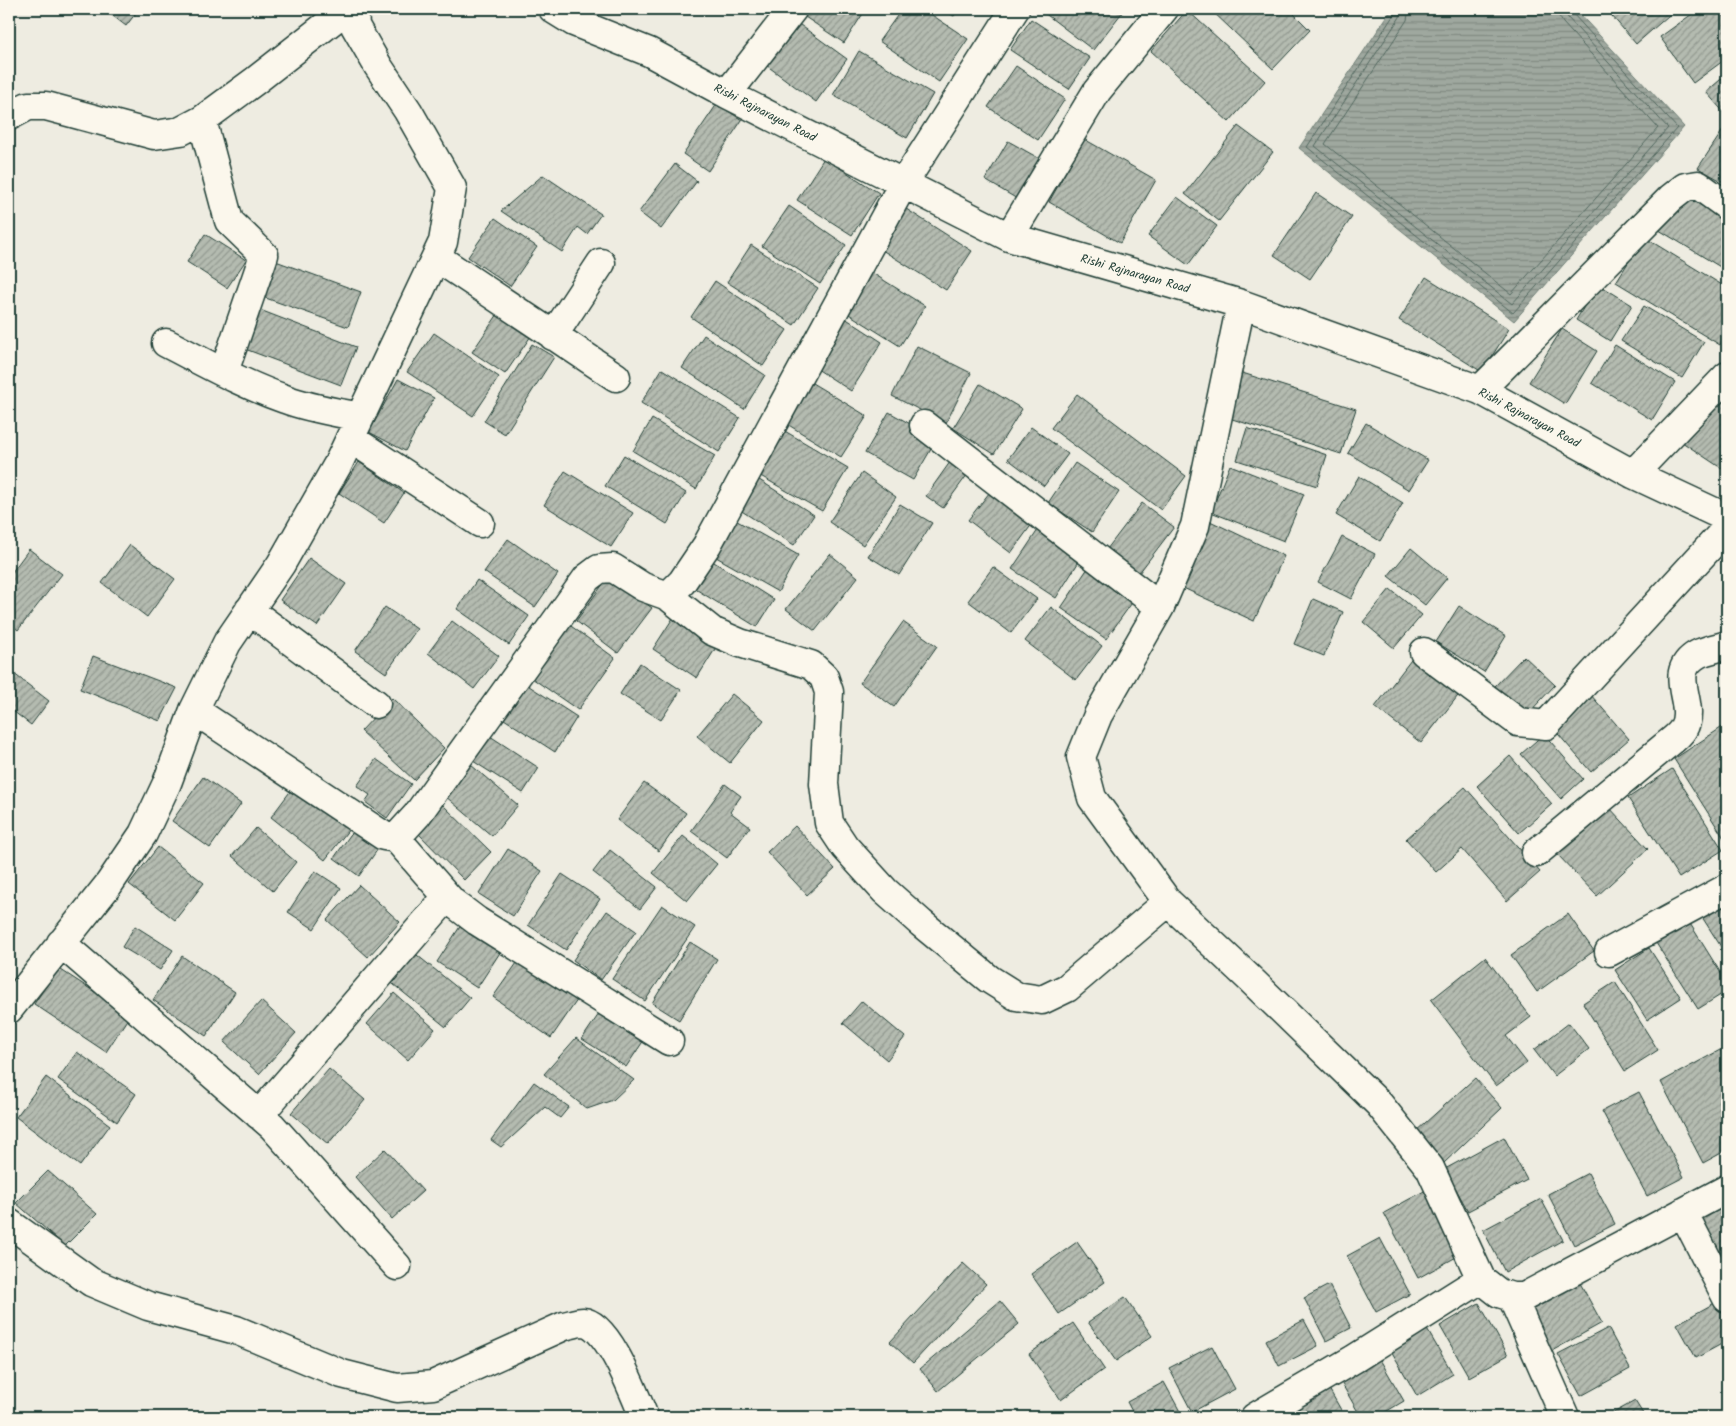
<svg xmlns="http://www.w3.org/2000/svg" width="1736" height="1426" font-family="Kalam,sans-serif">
  <defs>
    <pattern id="water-rules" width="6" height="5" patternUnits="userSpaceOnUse" patternTransform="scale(1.25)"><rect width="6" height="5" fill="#9fa89f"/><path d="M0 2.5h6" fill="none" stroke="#818a82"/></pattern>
    <pattern id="building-hatch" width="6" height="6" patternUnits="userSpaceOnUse" patternTransform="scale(1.25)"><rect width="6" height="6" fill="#b4bbb0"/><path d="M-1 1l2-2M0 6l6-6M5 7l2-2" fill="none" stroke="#929990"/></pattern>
  </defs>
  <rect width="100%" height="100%" fill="#eeece1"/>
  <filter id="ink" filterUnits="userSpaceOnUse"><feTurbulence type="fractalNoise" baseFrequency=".02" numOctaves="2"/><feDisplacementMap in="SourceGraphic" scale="10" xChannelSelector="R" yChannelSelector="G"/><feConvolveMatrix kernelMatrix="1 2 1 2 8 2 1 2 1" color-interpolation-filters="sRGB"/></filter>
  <g filter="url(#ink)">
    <path fill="url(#water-rules)" stroke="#6c7d74" d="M1392,9h183l109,118 -170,194 -215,-173z"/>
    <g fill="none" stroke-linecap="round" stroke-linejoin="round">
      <path stroke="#52685f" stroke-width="1" d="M1396,9l-1,4 -88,134 206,166 164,-185 -104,-114 -1,-5
        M1402,9l-2,8 -85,129 197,158 156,-176 -100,-110 -2,-9
        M1409,9l-2,11 -82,124 186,150 147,-166 -95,-105 -4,-7 -1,-7"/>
    </g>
    <path fill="url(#building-hatch)" stroke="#1f3d34" d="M104,9h35l-13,17z
      M806,9h60l-22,34 -42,-28z
      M902,9h21l45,30 -29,43 -60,-41z
      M942,9h17l-5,7z
      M1039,9h83l2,1 -31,40z
      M1210,9h79l21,21 -37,39z
      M1606,9h70l-40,35z
      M1699,9h28v49l-34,25 -33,-46z
      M1187,10l78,71 -36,41 -78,-71z
      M1031,19l59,39 -21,31 -59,-39z
      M796,22l51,37 -31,43 -50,-37z
      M859,51l74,43 -26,44 -74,-43z
      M1016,66l49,33 -27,41 -50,-33z
      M1727,74v42l-21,-24z
      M717,104l25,16 -34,51 -25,-17z
      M1727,124v60l-29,-16z
      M1238,126l35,26 -54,69 -34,-27z
      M1084,139l72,41 -36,63 -71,-41z
      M1008,141l34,19 -23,40 -34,-20z
      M824,158l55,35 -27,42 -55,-35z
      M675,164l22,17 -36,48 -22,-17z
      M543,175l58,39 -14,20 -9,-7 -16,25 -61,-41z
      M1316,193l36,24 -42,62 -36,-24z
      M1682,194l45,27v50l-68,-41z
      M1177,197l40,29 -29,39 -40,-29z
      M900,205l72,46 -26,39 -72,-45z
      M789,206l57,39 -26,39 -58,-38z
      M495,218l42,29 -27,39 -42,-29z
      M205,234l41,26 -19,28 -40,-26z
      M1644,237l83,51v44l-7,13 -104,-63z
      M751,245l67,43 -24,37 -67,-43z
      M273,260l88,32 -13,35 -88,-31z
      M869,271l56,35 -25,40 -56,-35z
      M1426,277l83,52 -27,43 -83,-52z
      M715,281l72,49 -24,36 -72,-49z
      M1598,284l34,21 -22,36 -34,-21z
      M1644,306l60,36 -22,36 -61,-37z
      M260,310l96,37 -15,38 -96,-36z
      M500,311l33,22 -28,41 -33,-22z
      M845,318l37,24 -31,49 -37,-24z
      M1562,329l35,22 -32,53 -36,-22z
      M434,333l65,44 -26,39 -66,-44z
      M704,335l61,40 -21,34 -62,-41z
      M532,344l22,13 -49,77 -21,-13z
      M1615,345l60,37 -23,38 -60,-37z
      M917,346l54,27 -25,50 -54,-27z
      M662,369l78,49 -21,34 -78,-49z
      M1233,370l123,39 -15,45 -115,-37z
      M398,379l36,19 -29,53 -36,-19z
      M807,380l60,36 -26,41 -59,-36z
      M980,384l42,25 -28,45 -41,-26z
      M1716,392l11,8v72l-45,-30z
      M1077,394l109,82 -25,34 -110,-82z
      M889,412l48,27 -24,41 -48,-27z
      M652,419l63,37 -19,33 -63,-38z
      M1366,423l62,37 -19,30 -61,-37z
      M1031,427l37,27 -24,32 -36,-27z
      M1247,428l80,27 -10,31 -80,-26z
      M783,430l65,38 -26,43 -65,-37z
      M624,455l62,38 -19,31 -62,-38z
      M955,455l18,12 -30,41 -17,-12z
      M359,462l45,31 -20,30 -45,-30z
      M1075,463l44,29 -27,40 -44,-29z
      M1230,465l74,29 -20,47 -73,-29z
      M565,471l68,42 -22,34 -67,-42z
      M862,473l34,24 -33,48 -34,-23z
      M753,476l61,39 -20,30 -60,-39z
      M1359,476l44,27 -23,38 -44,-26z
      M993,488l42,32 -24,33 -43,-33z
      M1142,503l32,24 -35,46 -32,-24z
      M900,504l32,19 -33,52 -31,-19z
      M730,517l68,38 -20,37 -69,-39z
      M1210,521l74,35 -30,65 -75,-35z
      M1042,524l43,28 -29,46 -44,-29z
      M1342,537l33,17 -24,45 -33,-17z
      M508,539l50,35 -23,33 -51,-35z
      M130,545l45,34 -28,38 -45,-34z
      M1411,548l36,30 -22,27 -37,-29z
      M29,549l33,25 -44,56 -9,-7v-47z
      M830,554l28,23 -43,54 -29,-22z
      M706,557l68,43 -17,27 -68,-42z
      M309,558l37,26 -29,42 -37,-26z
      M993,567l44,32 -26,34 -43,-32z
      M1088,568l46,32 -28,39 -45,-31z
      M609,576l43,32 -34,45 -42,-32z
      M477,580l52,36 -20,29 -52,-36z
      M1390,589l32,26 -28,33 -31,-26z
      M1313,599l30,13 -19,44 -30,-12z
      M1459,606l47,30 -22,36 -48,-30z
      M385,607l32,22 -31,44 -31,-22z
      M1051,607l51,39 -26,34 -51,-39z
      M673,618l44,28 -20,32 -44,-29z
      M452,621l47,35 -25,33 -46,-36z
      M564,621l51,37 -37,52 -52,-36z
      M903,622l34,24 -43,61 -34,-24z
      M93,656l84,32 -17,33 -80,-32z
      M1414,656l47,36 -40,51 -46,-36z
      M1524,656l31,29 -30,32 -31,-30z
      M640,663l41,27 -20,30 -41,-26z
      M13,673l36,28 -18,24 -22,-17v-30z
      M526,684l51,33 -22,35 -51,-33z
      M732,694l32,26 -34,43 -33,-27z
      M1590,694l39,45 -38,33 -39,-45z
      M392,698l52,50 -30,32 -53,-49z
      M1727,724v119l-53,-84z
      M1544,734l39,45 -22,20 -40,-45z
      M490,736l49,32 -16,25 -50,-32z
      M1510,756l42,48 -33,29 -42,-47z
      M376,759l35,25 -24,34 -22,-16 5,-7 -13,-9z
      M464,759l54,46 -26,31 -54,-46z
      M1672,769l51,81 -44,28 -51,-80z
      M203,777l38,27 -31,44 -38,-27z
      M298,781l55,43 -28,36 -54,-43z
      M644,783l42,30 -27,38 -42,-31z
      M725,784l16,12 -11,16 20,15 -23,31 -36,-27z
      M1465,787l75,85 -33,29 -45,-52 -26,23 -30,-33z
      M443,805l48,47 -27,28 -47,-48z
      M1608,806l40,43 -51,47 -40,-42z
      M795,826l40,43 -28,26 -40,-43z
      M256,828l40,34 -23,29 -41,-35z
      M355,828l25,18 -21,30 -25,-18z
      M683,836l34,28 -30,37 -34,-28z
      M158,847l46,36 -29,37 -46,-36z
      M508,849l34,22 -29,45 -34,-22z
      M610,850l47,37 -17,22 -47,-37z
      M315,871l26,17 -27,41 -26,-17z
      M562,874l38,25 -34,51 -38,-25z
      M359,885l41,37 -32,35 -41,-37z
      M1727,901v55l-25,-39z
      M662,905l33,22 -50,74 -33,-22z
      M607,911l29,20 -35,49 -28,-20z
      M1568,914l26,37 -57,41 -26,-37z
      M1689,922l38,61v8l-29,18 -42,-66z
      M461,925l40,26 -24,37 -40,-26z
      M135,926l38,24 -13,20 -38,-23z
      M690,942l27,17 -38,61 -27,-17z
      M1649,948l32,50 -34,22 -32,-50z
      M412,951l58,47 -24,29 -58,-47z
      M524,953l58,40 -31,45 -58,-41z
      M182,956l53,36 -29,44 -53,-36z
      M1485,957l46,60 -25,19 21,27 -31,23 -65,-86z
      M58,968l72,47 -24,37 -72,-48z
      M1615,982l43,68 -33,21 -42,-68z
      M394,993l41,36 -27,31 -41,-36z
      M261,1001l35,32 -37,41 -35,-32z
      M862,1001l43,36 -18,23 -44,-37z
      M603,1008l43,29 -20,30 -44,-28z
      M1569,1023l20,26 -35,27 -20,-26z
      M576,1038l58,42 -21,20 -26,9 -43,-35z
      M1720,1050l7,15v85l-24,13 -42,-81z
      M77,1052l59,42 -19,28 -59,-43z
      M329,1069l36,31 -37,44 -37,-31z
      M46,1077l64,48 -30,41 -64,-49z
      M1475,1078l27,30 -58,55 -29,-31z
      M534,1082l35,25 -9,11 -15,-11 -44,40 -10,-7z
      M1639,1092l45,85 -37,19 -45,-85z
      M1504,1137l23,43 -59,31 -23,-42z
      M385,1149l38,42 -31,28 -37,-42z
      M48,1171l49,43 -32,32 -49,-43z
      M1588,1173l27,51 -41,21 -26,-51z
      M1426,1190l34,65 -42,23 -34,-65z
      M1541,1199l22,41 -58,32 -22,-42z
      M1727,1202v65l-27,-50z
      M1380,1238l30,56 -34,18 -29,-56z
      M1077,1242l28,40 -46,32 -28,-40z
      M963,1263l23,21 -73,79 -23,-21z
      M1580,1283l22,40 -52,29 -22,-41z
      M1329,1285l22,43 -25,13 -22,-43z
      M1125,1297l27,39 -36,25 -28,-39z
      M1000,1301l19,23 -81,67 -18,-22z
      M1718,1301l9,16v24l-31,17 -19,-34z
      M1479,1303l29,52 -39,22 -29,-51z
      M1304,1320l14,26 -39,20 -13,-26z
      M1073,1323l31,46 -43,31 -32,-46z
      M1425,1326l28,48 -36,22 -28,-49z
      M1608,1328l22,41 -49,27 -23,-42z
      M1212,1346l23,43 -43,23 -23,-44z
      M1378,1356l26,45 -27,16h-16l-22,-38z
      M1324,1380l21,37h-49l-9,-16z
      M1164,1382l19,35h-48l-8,-15z
      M1635,1401l10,16h-39z"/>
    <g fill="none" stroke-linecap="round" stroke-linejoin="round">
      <g stroke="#1f3d34" stroke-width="31">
        <path id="minor" d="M553,9l21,13 75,30 78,42 282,143 232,67 239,86 153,84 94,44
          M727,94l66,-85
          M9,116l19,-10h18l108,29 27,-4 21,-11 53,-39 92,-72
          M202,120l27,101 35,34 -40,117
          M1009,237l88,-146 67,-82
          M436,257l180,120
          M1241,304l-46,222 -35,81 -62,108 -17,42 11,41 76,104 81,76 130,126 51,64 51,111 18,14 13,4h12l203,-108
          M553,336l48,-73
          M166,343c39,20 78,42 119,56 24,9 50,13 75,18
          M1480,390l191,-192 14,-11 13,-2 29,21
          M924,425l236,182
          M350,438l130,85
          M1633,474l94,-98
          M668,596l44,35 28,12 71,22 13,12 5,15 -5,92 5,39 16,24 40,44 36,32 68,56 27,17 26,4 25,-12 101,-86
          M249,610l127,94
          M1424,652l94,70 28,3 181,-197
          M194,710l190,126 12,2 21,-23 170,-237 12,-9 14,-1 30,19 25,9 14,-14 25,-37 196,-361 112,-175
          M396,838l56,64 25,19 192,120
          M1536,853l128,-106c6,-5 15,-11 19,-18 15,-25 -19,-56 15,-75 8,-4 20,-6 29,-9
          M61,943l211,183 125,140
          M1609,952l118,-64
          M9,1009l100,-125 34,-50 24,-51 27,-73 33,-67 54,-79 57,-100 105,-222 9,-54 -44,-77 -30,-45 -23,-40 -1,-17
          M259,1115l188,-218
          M1683,1212l44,86
          M9,1223l82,59 57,24 88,24 106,44 55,14 36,-3 131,-59c5,-1 13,-4 19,-4 25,1 52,74 61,95
          M1512,1297l53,120
          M1255,1417l99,-58 127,-80"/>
      </g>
      <use href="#minor" stroke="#fbf7ec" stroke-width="28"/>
    </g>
  </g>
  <g text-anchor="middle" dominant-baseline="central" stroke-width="5" stroke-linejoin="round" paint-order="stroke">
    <g font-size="12" fill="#1f3d34" stroke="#fbf7ec">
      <text transform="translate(765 113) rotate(27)">Rishi Rajnarayan Road</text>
      <text transform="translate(1135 274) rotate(16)">Rishi Rajnarayan Road</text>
      <text transform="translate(1529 418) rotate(28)">Rishi Rajnarayan Road</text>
    </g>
  </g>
  <rect width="1736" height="1426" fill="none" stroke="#fbf7ec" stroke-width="30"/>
  <rect x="15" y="15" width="1706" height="1396" fill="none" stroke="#1f3d34" stroke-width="2" filter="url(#ink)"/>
</svg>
